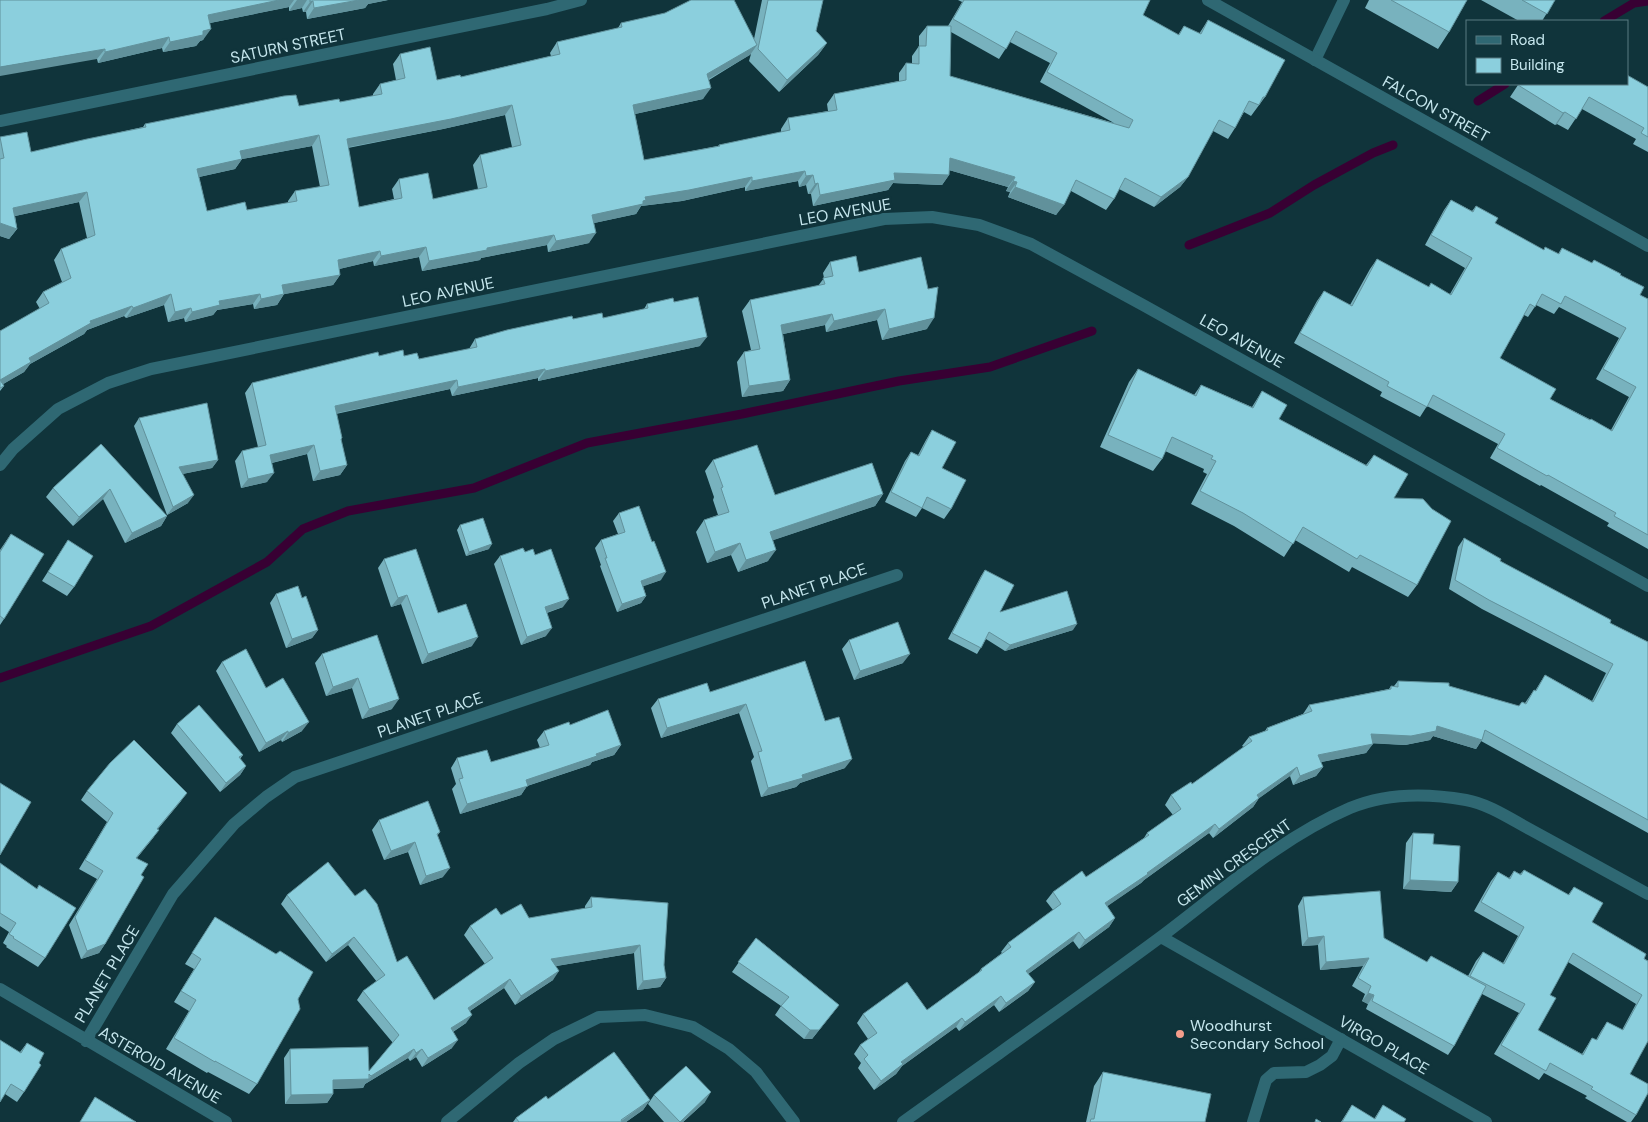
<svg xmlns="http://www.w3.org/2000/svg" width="1648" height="1122" font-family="'DM Sans',sans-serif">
  <rect width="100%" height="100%" fill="#10343b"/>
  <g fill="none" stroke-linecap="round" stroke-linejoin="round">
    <path stroke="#380033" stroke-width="9" d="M1604,21l30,-18 14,-2
      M1478,101l27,-17
      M1189,245l81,-32 44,-28 59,-32 20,-8
      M0,678l151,-52 116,-64 36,-33 45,-18 126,-23 113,-45 155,-29 157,-33 91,-14 102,-36"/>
    <path stroke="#2f6873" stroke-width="12" d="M1315,60l29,-60
      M1253,1122l13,-42 8,-7 32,-1 14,-7 12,-9 9,-17"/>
    <path stroke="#2f6873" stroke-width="12" d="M1208,0l440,246
      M0,121l547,-112 34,-9
      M0,465l13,-16 45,-40 50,-26 43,-14 733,-150 48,-2 47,8 52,19 112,61 505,281
      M1161,937l325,185
      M0,989l226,133
      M86,1041l87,-147 61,-70 32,-27 29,-20 602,-202
      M447,1122l72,-59 35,-24 45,-22 46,-2 48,12 36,22 27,23 38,50
      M903,1122c86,-62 174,-123 259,-186 60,-45 118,-98 188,-128 36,-15 77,-15 116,-8 23,4 46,20 67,31 38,21 77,42 115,63"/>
  </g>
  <path fill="#78b2be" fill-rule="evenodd" d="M0,0h388l-20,4 -3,4 -58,11 -1,-7h-3l-1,-4 -13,3v-4l-79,16 -7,17 -3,1 -4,5 -33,6 -1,-4 -64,15 -1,-4z
    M762,0h61l-7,31 11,12 -9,12 -39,37 -30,-31 2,-7 -42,26 -6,19 -68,15 9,46 74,-14 1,-1 62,-13v-3l7,-11 40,-7 -1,-7 7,-10 65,-13v-8l7,-10h6v-7l7,-10v-10l8,-10h21l14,-24 -4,-2h192l-7,15 35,20 6,-9 15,8 9,-14 57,77 -14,19 -7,-4 -9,16 -7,11 -15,-8 -25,46 -8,10 -26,20 -35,-18 -5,10 -8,11 -35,-19 -15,24 -48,-18 2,-5 -4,-1 2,-4 -59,-17v5l-7,10 -49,-2 -5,7 -75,16 -2,-12h-3l-2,-9 -7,2 -1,-6 -53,10v-4l-63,14 -41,5 -5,8 -42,9 -5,20 -41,9 -1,-7 -66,13 -1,2 -58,11 -3,-14 -45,9 -1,-5 -34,8 1,6 -7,10 -49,9 -7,11 -23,4 -1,-5 -36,6 -4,5 -28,7 -1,-4 -16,4 -4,-17 -38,13 -2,-2 -37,14 -3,4 -54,30 -6,8 -21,12 1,2 -4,5v-60l40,-22 -4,-7 7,-10 19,-10 -8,-22 7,-11 26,-11 -8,-36 -64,14 2,13 -8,10 -9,-3v-99l31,15 112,-25 2,-3 195,-22 33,-6v-2l7,-10 16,-4 -3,-16 7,-10 37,26 24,-3 90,-21 -1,-3 7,-11 61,-14 3,-5 133,16zM951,32l48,27 11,-17 40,21 -10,19 74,41 -164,-47zM505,115l7,32 -32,8 -7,10 5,24 -45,10 -34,-20 -7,10 2,10 -35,8 -11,-59 95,-19zM312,146l8,41 -25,4 -7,10v2l-41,7 -40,1 -8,-34 36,-8 7,-10z
    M1369,0h98l-18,32 -11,17 -73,-41z
    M1481,0h74l-13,21h-23z
    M1518,85l130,2v65l-15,-8 3,-5 -54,-30 -14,21 -11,-6 -2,1 -45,-28z
    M1451,200l21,11 4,-5 19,17 48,27 15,4 4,-6 30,15 2,-3 26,15 20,20 8,4v250l-41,-23 2,-3 -68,-38 -1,1 -50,-28 8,-14 -71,-38 -7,11 -40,-21 2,-4 -88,-49 23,-42 7,-10 26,14 20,-36 7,-10 52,28 21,7 15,-26 -40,-23 19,-35zM1536,305l18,9 5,-7 60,31 -23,41 33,18 -18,33 -61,-31 -50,-41 24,-43 4,2z
    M830,262l29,10 68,57 -45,11 -5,-20 -51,12 -1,-7 -42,9 7,46 -7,11 -41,6 -5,-35 7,-10 7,-2 -9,-39 8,-11 68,-14 6,-8 -1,-5z
    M674,302l26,44 -162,35v-3l-86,18 -2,-7 -114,25 6,24 -1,2 6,25 -7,10 -27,6 -6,-27 -35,9 -5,19 -26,6 -6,-27 7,-10 16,-4 -13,-54 7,-10 127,-27h25l15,3 50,-10 6,-10 98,-20 30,-1 41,-9 3,-5z
    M1138,369l56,26 7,-10 51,22 10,-16 17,28 87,46 8,-10 20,43 23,87 -9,12 -56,-30 -3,5 -54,-32 -11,17 -50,-31 -43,-22 16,-30 -4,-2 1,-3 -39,-18 -3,8 -9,12 -53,-24 29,-65z
    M139,418l79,42 -6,8 -30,6 6,29 -21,12 -33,-89z
    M932,430l19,79 -7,10 -22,-11 -6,9 -31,-15 20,-41 6,-9 7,3 8,-15z
    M101,444l66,72 -6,10 -36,17 -22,-44 -30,27 -27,-29 7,-9z
    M713,460l62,35 108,-1 -8,12 -102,34 -5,21 -30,11 -7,-17 -24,8 -11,-31 8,-12 14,-5 -5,-15 1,-3 -9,-26z
    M619,513l42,67 -18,6 3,10 -5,7 -24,9 -17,-46 1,-1 -6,-17 6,-8 17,-6 -5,-13z
    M460,525l29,24 -23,7 -9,-26z
    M11,534l-7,85 -4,6v-75z
    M1464,538l36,23 110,62 38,19v191l-167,-92 -5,8 -43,-13 -3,4 -25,5 -32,-2 -7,10 -45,9 2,5 -7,9 -23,9 -3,-9 -31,22 -6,9 -40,31 -4,-5 -65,47 -3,3 -34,23 8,12 -6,9 -30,22 -6,-8 -45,33 7,8 -7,9 -29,21 -5,-7 -35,26 -3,-4 -54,39 -6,8 -22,16 -16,-22 3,-5 -7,-9 6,-9 8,-6 -11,-16 6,-9 64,-4 51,-37 3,-4 21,-16 -1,-1 7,-9 45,-33 -7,-9 7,-9 33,-15 58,-39 3,-5 26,-18 -8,-10 6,-10 21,-11 52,-37 -2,-1 7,-9 16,-6 2,-3 36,-14 6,-9 80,-16 2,-3h3l4,-5 51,5 70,20 3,-4 3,1 9,-13 1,1 10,-16 47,26 14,-28 -124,-64 -33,-20 9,-42z
    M68,540l6,47 -7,9 -25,-15z
    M525,552l10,3 28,52 -16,6 -1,23 -25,9 -27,-81 6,-8z
    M384,559l54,54 34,33 -50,18 -21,-60 -10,3 -13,-39z
    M985,570l15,42 73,18 -68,21 -19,-12 -9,15 -29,-15 33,-63z
    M276,594l26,4 16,32 -6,8 -26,10 -16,-45z
    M377,635l15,74 -30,10 -10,-31 -26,8 -11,-33 7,-9z
    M849,640l54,23 -49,17 -12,-31z
    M222,662l44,26 36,43 -20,11 -1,-2 -22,12 -43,-81z
    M710,692l115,29 20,47 -45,15 -4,4 -35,10 -10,-36 3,-4 -15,-44 -78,25 -10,-30 7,-9z
    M177,724l66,31 -3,4 6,7 -6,9 -20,17 -49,-59z
    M570,725l51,20 -7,10 -22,7 -2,3 -63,21 -6,9 -61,19 -8,-25 4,-5 -5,-16 6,-10 34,4 49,-14 -3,-8 7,-9z
    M87,791l94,10 -23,28 -5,9 -16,20 4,17 -36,69 -6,9 -18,6 -12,-34 28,-46 -18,-10 28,-47 -26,-22z
    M379,820l61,12 -3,4 6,41 -23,8 -12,-33 -24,8 -12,-30z
    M1413,833l20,11 25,38 -7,10 -48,-3 3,-46z
    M0,863l45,95 -7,9 -32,-20 1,-1 -4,-3 6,-11 -9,-6z
    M1524,870l44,25 6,-8 18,35 56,39 -18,113 6,41 -5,7h-4l-42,-24 2,-2 -43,-23 -5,7 -45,-26 25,-41 -37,-19 -28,52 -6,9 -82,-46 2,-5 -6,-3 3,-7 -13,-8 11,-20 -43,4 -2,-25 -16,1 -4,-40 5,-9 81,41 43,24 4,-6 37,20 8,-15 7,-9 20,11 15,-27 -44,-25 17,-30 7,-9 11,6 5,-7 6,3zM1568,962l68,42 -14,26 -15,-8 -6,9 -5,9 -4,-2 -10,16 -44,-24 12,-35z
    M287,895l110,67 37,38 51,-36 -21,-29 6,-9 31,-11 28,3 56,-9v-3l6,-9 73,68 2,13 -6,9 -23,3 -3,-37 -78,13 -3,14 -38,25 -11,-17 -34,23 -4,12 -13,9 -1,16 -30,19 -6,-10 -6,4 -2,-3 -43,26 -2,4 -30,1v5l-6,9 -42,1 -1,-46 6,-9 79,22 24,-28 -36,-43 6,-9 14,-9 -29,-37 -22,17 -45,-58z
    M215,917l83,82 -41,85 -8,10 -41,-22 -1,1 -41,-24 23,-38 -15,-9 20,-33 -9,-5z
    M756,938l83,67 -27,34h-8l-29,-24 6,-9 -49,-34z
    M27,1043l-3,49 -7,10 -12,-8 15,-42z
    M1103,1072l102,50h-119l8,-36z
    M654,1095l51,7 -22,20h-19l-16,-18z
    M548,1099l102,1 -7,10 -17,12h-113l3,-4z
    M1352,1105l22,14 9,-14 21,17h-63z"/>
  <path fill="#61919b" d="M279,0h15l-5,7 -89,18 8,-10z
    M297,0h10l-5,8 -13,3z
    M359,0h29l-20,4 -3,4 -58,11 7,-11z
    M313,1l-7,11h-3l7,-10z
    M211,29l-8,11 -3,1 -4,5 -33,6 7,-10 33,-11z
    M169,37l-7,11 -64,15 7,-11z
    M827,43l-9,12 -39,37 8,-12z
    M757,45l-7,10 -50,29 7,-10z
    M105,49l-8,10 -97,17v-9z
    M711,88l-8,11 -77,17 7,-11z
    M512,105l-7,10 -62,14 -104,20 8,-10z
    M1565,112l-8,12 -2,1 8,-12z
    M319,135l-7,11 -70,13 -7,10 -45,10 7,-10 43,-18z
    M950,158l65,19 -7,10 -66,-19z
    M805,171l-7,10 -53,10 7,-10z
    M894,173l55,2 -7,10 -49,-2 -5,7 -75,16 7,-11z
    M813,175l-7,10 -7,2 7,-11z
    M752,177l-7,10 -63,14 -41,5 -5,8 -51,11 7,-10 53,-18z
    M1188,177l-8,10 -26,20 7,-10z
    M1013,181l4,1 -7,10 -4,-1z
    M818,183l-7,11h-3l7,-10z
    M1015,187l49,18 -8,10 -48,-18z
    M87,192l-8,10 -73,16 7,-10z
    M0,223l17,6 -8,10 -9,-3z
    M596,233l-7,10 -41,9 8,-11z
    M554,235l-7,10 -66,13 -1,2 -58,11 7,-10 58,-13z
    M426,247l-7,10 -45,9 7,-10z
    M380,251l-7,10 -42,10 7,-11z
    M340,275l-7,10 -58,11 7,-11z
    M171,294l-7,11 -38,13 7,-10z
    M260,294l-7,10 -36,6 -4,5 -28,7 7,-10 27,-11z
    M284,294l-7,11 -23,4 7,-10z
    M132,306l-8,10 -37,14 -3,4 -54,30 -6,8 -24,14v-6l29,-22 61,-37z
    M191,308l-7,10 -16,4 7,-10z
    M885,309l-8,11 -51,12 8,-11z
    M832,314l-7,11 -51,11 7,-11z
    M934,318l-7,11 -45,11 7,-11z
    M707,337l-7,9 -162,35 7,-10z
    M545,369l-7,9 -86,18 6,-9z
    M457,380l-7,9 -122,26 7,-9z
    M790,380l-7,11 -41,6 7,-11z
    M314,445l-7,9 -44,11 7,-10z
    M218,460l-6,8 -39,8 6,-9z
    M347,465l-7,10 -27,6 7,-10z
    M274,473l-7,9 -26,6 7,-9z
    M110,489l-7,10 -30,27 6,-9z
    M883,494l-8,12 -113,38 8,-12z
    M194,495l-6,8 -21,12 6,-8z
    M167,516l-6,10 -36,17 7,-10z
    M740,543l-9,12 -24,8 8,-11z
    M492,544l-3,5 -23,7 3,-4z
    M776,550l-8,11 -30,11 8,-12z
    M666,572l-5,8 -25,9 5,-8z
    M407,595l-6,9 -10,3 7,-9z
    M646,596l-5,7 -24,9 5,-8z
    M569,599l-6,8 -24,8 6,-8z
    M1077,624l-4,6 -68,21 5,-6z
    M552,628l-6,8 -25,9 6,-8z
    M318,630l-6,8 -26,10 6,-9z
    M478,637l-6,9 -50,18 6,-10z
    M910,654l-7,9 -49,17 6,-9z
    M358,678l-6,10 -26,8 7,-9z
    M399,699l-7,10 -30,10 7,-10z
    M746,704l-7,9 -78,25 6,-10z
    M309,722l-7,9 -20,11 6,-9z
    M1437,726l45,14 -6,9 -43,-13 -3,4 -25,5 -41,-2 7,-9z
    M288,731l-7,9 -22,12 7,-9z
    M1373,744l-7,9 -54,11 6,-9z
    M621,745l-7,10 -22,7 -2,3 -63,21 -6,9 -61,19 7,-10 59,-24z
    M852,759l-7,9 -45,15 -4,4 -35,10 7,-9 34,-13z
    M246,766l-6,9 -20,17 6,-9z
    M1297,767l-7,9 -39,28 6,-9z
    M1323,767l-7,9 -23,9 7,-9z
    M187,793l-6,8 -30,36 6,-8z
    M1259,798l-6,9 -40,31 6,-9z
    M1215,824l-6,9 -65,47 -3,3 -42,29 6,-9z
    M159,830l-6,8 -23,28 6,-8z
    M415,842l-7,10 -24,8 7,-9z
    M450,868l-7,9 -23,8 6,-9z
    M1410,880l48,2 -7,10 -48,-3z
    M1115,918l-6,9 -30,22 6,-9z
    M1079,932l-6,9 -53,39 6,-9z
    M1324,936l-6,9 -16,1 6,-8z
    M354,937l-6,8 -22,17 6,-8z
    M105,944l-6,9 -18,6 6,-8z
    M640,945l-6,8 -89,15 6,-9z
    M1369,958l-6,8 -43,4 6,-8z
    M559,971l-6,9 -38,25 6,-9z
    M666,978l-6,9 -23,3 6,-9z
    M510,979l-6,9 -42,28 6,-8z
    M1035,982l-7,9 -29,21 7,-9z
    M1368,993l6,2 -6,9 -6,-3z
    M1001,996l-7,9 -35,26 6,-9z
    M839,1005l-27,34h-8l6,-9z
    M472,1015l-6,8 -21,14 6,-9z
    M962,1018l-6,9 -54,39 -6,8 -22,16 7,-9 20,-19z
    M458,1040l-6,8 -30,19 6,-9z
    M414,1049l-6,9 -43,26 -2,4 -37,1 7,-9 36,-1 2,-3z
    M422,1049l-6,8 -6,4 6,-8z
    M711,1092l-6,10 -22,20h-4z
    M333,1094l-6,9 -42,1 6,-9z
    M650,1100l-7,10 -17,12h-6z"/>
  <path fill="#8bcfdd" stroke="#61919b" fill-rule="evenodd" d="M0,0h279l-71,15 3,14 -8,2v4l-33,7 -1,-5 -64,15v-3l-105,18z
    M310,0h49l-45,8 -1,-7 -3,1z
    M691,0h43l23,45 -50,29 4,14 -78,17 11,55 76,-14 -1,-1 71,-15 -2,-12 49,-8 -3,-16 72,-14v-17l13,1v-18h7l1,-20h24l-1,50 179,52 4,-8 -86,-48 10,-19 -41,-22 -10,18 -53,-30 11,-19h186l-7,15 36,20 5,-9 17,8 7,-14 77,40 -20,37h-2l-4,8 -10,-4 -14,27 -16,-8 -31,57 -27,20 -36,-19 -11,21 -38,-19 -12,25 -49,-18 2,-5 -4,-1 2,-4 -65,-19 -1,17 -55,-2 1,7 -75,15 -2,-12 -3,1 -2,-9 -7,1 -1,-5 -53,10v-4l-63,13 -44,7 1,3 -3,1v3l-51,11 4,18 -40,8 -2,-6 -67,13v2l-58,11 -3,-14 -45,9 -1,-5 -42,9 2,15 -58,10 2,9 -23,5 -1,-5 -41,7 1,4 -28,7 -1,-4 -16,4 -4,-18 -38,14 -1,-2 -42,15 1,2 -62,35 2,4 -31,18 4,6 -4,2v-57l49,-28 -6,-11 28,-14 -10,-29 34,-14 -8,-43 -74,16 4,21 -17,-6v-64l4,-1 -4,-21 27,-5 4,20 56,-13 59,-12 -1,-3 139,-28 12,-1 3,11 40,-7 1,3 42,-8 -2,-10 25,-6 -5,-24 30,-7 7,33 23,-5 1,2 99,-23 -3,-12 65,-15 -1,-4 44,-10zM512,105l9,40 -41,10 7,32 -54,12 -5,-26 -29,6 3,19 -43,9 -12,-68 104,-20zM319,135l10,50 -34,6 2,10 -50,9 -2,-8 -38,9 -10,-42 45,-10 -2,-8z
    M768,0h55l-7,31 11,12 -40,37 -29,-31z
    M1391,0h76l-18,32z
    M1522,0h33l-8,14z
    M1627,75l21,12v50l-7,-4 3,-5 -55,-31 -13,22 -11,-7 -2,1 -45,-28 2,-1h107z
    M1451,200l22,12 3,-6 22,12 -3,5 49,27 1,-3 14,7 3,-6 30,15 2,-3 27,14 -1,1 24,12 -4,8 8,4v236l-34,-19 2,-3 -68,-38 -1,1 -50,-28 8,-14 -72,-39 -6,12 -40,-21 2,-4 -89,-49 24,-42 28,15 25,-47 52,28 2,-4 20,12 21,-37 -41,-23zM1542,294l19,10 4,-8 61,32 -23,41 33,18 -24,44 -21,-12 -1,1 -40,-21 6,-10 -56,-31 30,-54 5,3z
    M856,256l3,16 62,-15 7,32 10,-2 -4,31 -45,11 -4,-20 -51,12 -2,-7 -51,11 9,55 -41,6 -5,-34 16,-3 -10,-49 75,-16 -2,-6 10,-2 -3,-14z
    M698,297l9,40 -162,34v-2l-87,18 -1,-7 -122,26 7,32 -1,1 6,26 -27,6 -6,-26 -44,10 4,18 -26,6 -6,-28 24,-6 -14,-62 126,-31 1,4 24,-6 1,6 13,-3 2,6 58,-12 -2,-8 32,-9 65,-14 1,3 29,-6 1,5 45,-10 -1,-4 26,-6 1,4z
    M1138,369l58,27 5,-11 52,23 9,-17 25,14 -8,14 88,47 7,-11 34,19 -14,24 29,1 9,10 19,12 -34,64 -57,-30 -3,4 -54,-32 -10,17 -50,-31 -43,-22 16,-30 -5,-2 2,-3 -41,-19 -10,22 -54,-24z
    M207,403l11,57 -39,7 15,28 -21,12 -34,-89z
    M932,430l24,12 -14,26 24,12 -15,29 -24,-12 -5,11 -31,-16 20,-40 8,4z
    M101,444l66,72 -35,17 -22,-44 -31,28 -26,-29z
    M757,445l18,50 97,-32 11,31 -113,38 6,18 -30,10 -6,-17 -25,9 -11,-32 25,-8 -8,-24 2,-1 -10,-27z
    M639,506l13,36 2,-1 12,31 -25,9 5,15 -24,8 -17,-46h2l-6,-18 24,-8 -6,-19z
    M483,518l9,26 -23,8 -9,-27z
    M11,534l33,20 -40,65 -4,-3v-64z
    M1464,538l37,21 -1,2 111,59 -1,3 38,19v178l-163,-90 -3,10 -45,-14 -1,5 -25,5 -40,-2 2,10 -55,11 5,12 -23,9 -3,-9 -40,28 2,3 -40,31 -4,-5 -68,49 1,1 -43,29 10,15 -30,22 -6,-8 -53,39 9,11 -29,21 -5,-7 -36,26 -3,-4 -61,44 2,2 -22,17 -17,-22 4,-4 -8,-10 17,-12 -14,-19 44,-32 20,28 55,-40 -1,-1 30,-22 -3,-4 53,-39 -8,-12 29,-21 4,6 63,-42 -2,-2 34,-24 -10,-14 20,-13 1,2 60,-43 -3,-4 19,-7 -1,-2 45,-17 -3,-6 82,-16v-3l7,1v-6l51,2v3l70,20 3,-4 4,2 8,-14 2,1 9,-16 48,27 20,-38 -124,-64 -34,-20z
    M68,540l25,16 -19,31 -26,-15z
    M523,548l2,4 8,-3 2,6 16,-6 18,50 -24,8 7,21 -25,9 -27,-81z
    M416,549l22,64 28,-9 12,33 -50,17 -21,-59 -9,3 -14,-39z
    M985,570l29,15 -14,27 67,-21 10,33 -67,21 -21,-13 -8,16 -29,-15z
    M298,586l4,12 4,-2 12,34 -26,9 -16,-45z
    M898,622l12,32 -50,17 -11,-31z
    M377,635l22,64 -30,10 -11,-31 -25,9 -11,-33z
    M246,649l20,39 17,-10 26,44 -21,11v-2l-22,12 -44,-81z
    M805,661l20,60 14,-4 13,42 -50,16 1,3 -35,10 -10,-36 4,-1 -16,-47 -79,24 -9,-29 49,-16 3,9z
    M199,705l44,50 -4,2 7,9 -20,17 -49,-59z
    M608,710l13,35 -25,9 1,2 -71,24 2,6 -61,18 -8,-25 4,-1 -6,-20 30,-8 4,12 58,-17 -5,-14 25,-9 1,3z
    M134,740l53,53 -30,36 2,1 -23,28 12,6 -7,11 3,2 -39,67 -18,7 -12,-34 28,-46 -18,-11 28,-47 -26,-22 23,-28z
    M0,783l31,19 -31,53z
    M428,801l12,31 -3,2 13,34 -24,8 -11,-34 -24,9 -12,-31z
    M1413,833l21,1 -1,10 27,2 -2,36 -48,-2z
    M328,862l27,34 10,-7 12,15 20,58 10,-6 27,44 59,-42 -23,-32 26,-18 5,7 20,-11 8,14 63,-11 -1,-10 77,6 -4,62 2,13 -23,3 -3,-36 -89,14 8,12 -38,25 -11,-17 -42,29 4,7 -21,13 7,12 -30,18 -6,-9 -6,4 -2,-4 -43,27 -2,-2v5l-36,1v14l-42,1 -1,-46 78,-2 1,24 30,-36 -36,-44 22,-16 -31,-38 -22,17 -45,-59z
    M0,863l37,26 2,-4 37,23 -31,50 -32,-20 1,-1 -5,-3 7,-11 -16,-10z
    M1524,870l45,25 5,-8 29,16 -11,19 54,32 -2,5 4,2v80l-18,33 18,10v9l-12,22 -45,-26 2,-2 -43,-24 -4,8 -45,-26 24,-41 -55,-28 13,-24 21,12 20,-37 -43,-25 17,-30 12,7 4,-8 7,4zM1573,953l69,42 -19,35 -16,-8 -10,18 -5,-2 -9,17 -45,-25 18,-32 -6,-3z
    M1380,891l4,47 43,24 4,-6 55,30 -32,60 -82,-45 2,-6 -6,-2 3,-7 -13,-8 11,-20 -43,4 -2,-26 -16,2 -5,-41z
    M215,917l61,37 4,-3 33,21 -15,27 2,10 -43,75 -42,-23v1l-41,-24 22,-38 -15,-9 20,-32 -9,-6z
    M756,938l83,67 -20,25h-9l-29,-24 8,-9 -51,-35z
    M0,1040l21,13 6,-10 17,10 -5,10 2,2 -17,27 -13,-8 -11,18z
    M614,1052l36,48 -29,20 1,2h-103l-3,-4 30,-22 2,3z
    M686,1066l25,26 -31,30 -26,-27z
    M1103,1072l108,22 -6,28h-115l1,-3h3z
    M95,1097l41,25h-56z
    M1352,1105l23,14 8,-14 23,14 -2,3h-62z
    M1316,1119l5,3h-6z"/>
  <circle fill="#f49d8b" stroke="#10343b" stroke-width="2" cx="1180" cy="1034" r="5"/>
  <g text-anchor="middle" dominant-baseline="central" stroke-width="5" stroke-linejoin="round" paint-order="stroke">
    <g font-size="16" fill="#c5e6ed" stroke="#10343b">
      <text transform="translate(288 46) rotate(-12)">SATURN STREET</text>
      <text transform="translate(1436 109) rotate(29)">FALCON STREET</text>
      <text transform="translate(845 212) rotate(-10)">LEO AVENUE</text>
      <text transform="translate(448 292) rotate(-12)">LEO AVENUE</text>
      <text transform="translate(1242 341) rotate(29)">LEO AVENUE</text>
      <text transform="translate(814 586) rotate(-19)">PLANET PLACE</text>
      <text transform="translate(430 715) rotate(-19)">PLANET PLACE</text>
      <text transform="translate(1234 863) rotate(-36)">GEMINI CRESCENT</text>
      <text transform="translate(107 974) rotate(-59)">PLANET PLACE</text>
      <text transform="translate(1384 1045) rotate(30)">VIRGO PLACE</text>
      <text transform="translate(160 1065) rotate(30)">ASTEROID AVENUE</text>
    </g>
    <g font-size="16" fill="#c5e6ed" stroke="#10343b" text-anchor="start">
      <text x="1190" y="1025">Woodhurst<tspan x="1190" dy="18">Secondary School</tspan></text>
    </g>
  </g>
  <rect x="1466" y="20" width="162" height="65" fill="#10343b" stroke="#587b82"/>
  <rect x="1476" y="36" width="25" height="8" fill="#2f6873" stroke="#587b82"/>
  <text x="1510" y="45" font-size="15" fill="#c5e6ed">Road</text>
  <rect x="1476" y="58" width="25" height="15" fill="#8bcfdd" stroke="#587b82"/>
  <text x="1510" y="70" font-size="15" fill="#c5e6ed">Building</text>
</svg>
